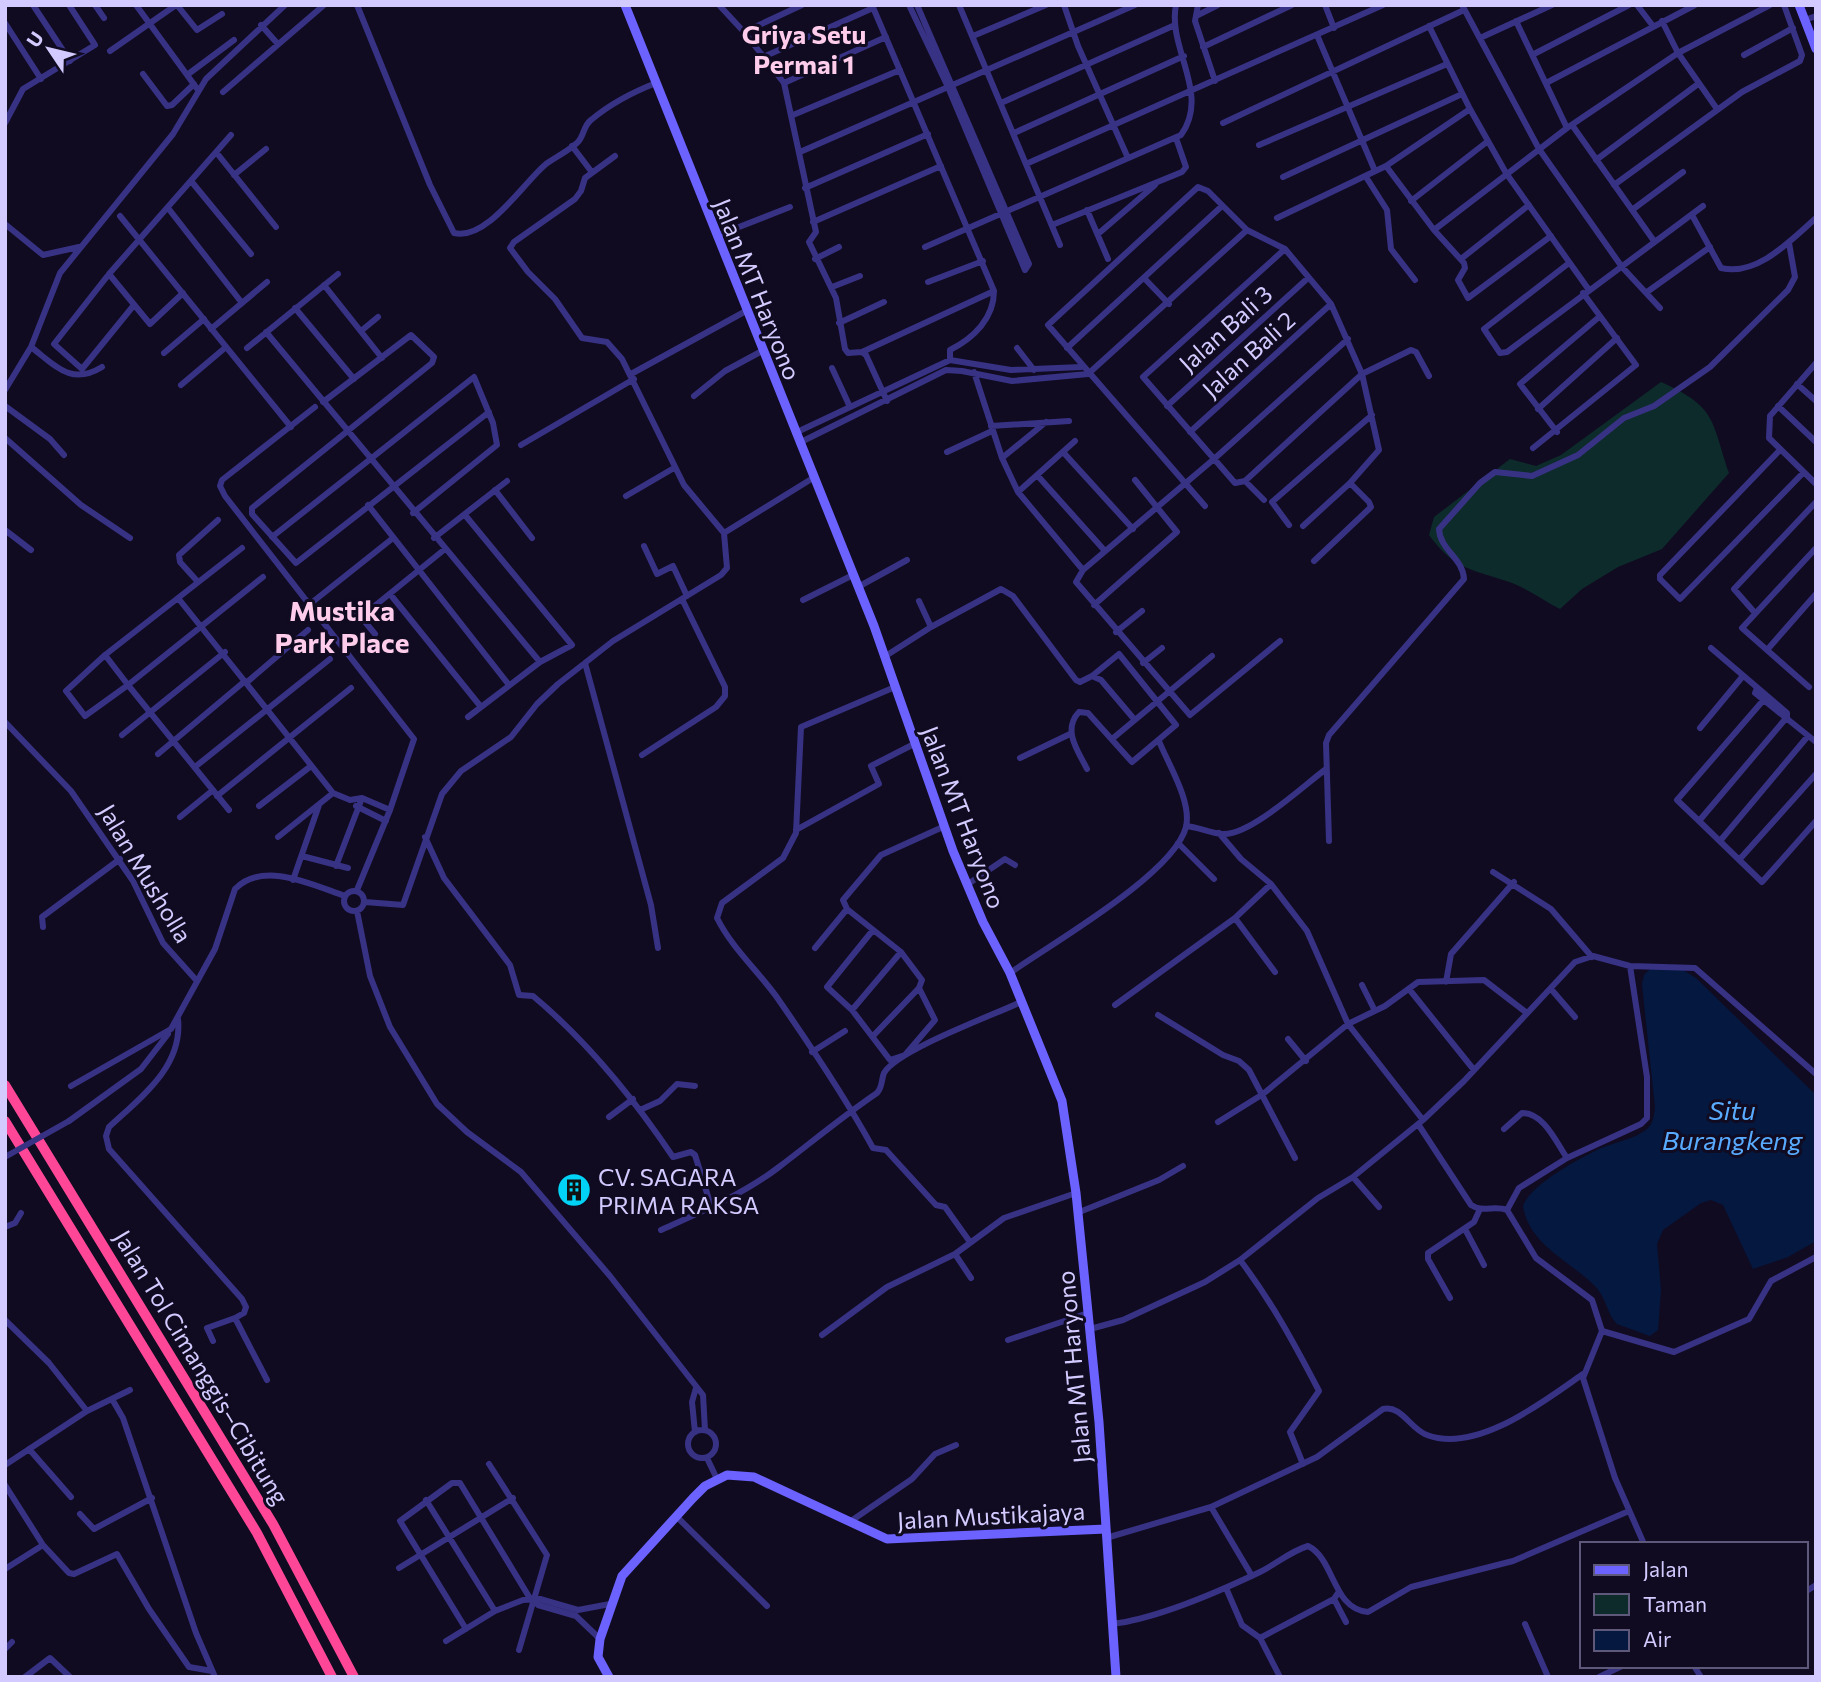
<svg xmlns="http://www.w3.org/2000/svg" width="1821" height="1682" font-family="Commissioner,sans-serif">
  <rect width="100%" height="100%" fill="#100b21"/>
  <path fill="#0d2b2b" d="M1661,382c56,25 50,38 68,91l-67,76 -44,18 -36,22 -22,20c-16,-8 -32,-20 -48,-26 -39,-14 -57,-12 -83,-48l5,-18 76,-58 26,7 25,-11z"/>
  <path fill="#051840" d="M1651,968l32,2 13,8 120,117v146l-28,16 -35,12 -30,-64 -12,-5 -10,3 -38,27 -6,14 4,46 -3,40 -8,6 -33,-12c-10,-10 -11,-27 -22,-38 -25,-25 -66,-41 -72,-80 7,-21 54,-46 74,-56 16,-8 38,-10 51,-22 6,-6 6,-13 7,-21l-13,-123 2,-9z"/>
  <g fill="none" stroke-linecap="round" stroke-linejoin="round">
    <path stroke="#383284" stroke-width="6" d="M33,5l37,56
      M95,5l9,13
      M136,5l62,85
      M177,5l20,25 25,-16
      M357,5l73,180 24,48c33,8 70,-51 92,-69 10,-7 22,-13 31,-21 7,-6 6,-17 14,-23 19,-16 42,-28 65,-37
      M719,5l25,27 40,51 32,149 -7,10 27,56 9,51 3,4 14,-1 4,3 21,46
      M872,5l122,286c0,27 -20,47 -44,59v10
      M909,5l39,82 77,183 4,-6 -112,-259
      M959,5l101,240
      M1064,5l14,41 50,112
      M1198,5l-3,16 20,60
      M1325,5l9,23
      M1462,5l77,144 83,118 38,41
      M1637,5l16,21
      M1196,16l22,-11
      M1805,20l11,-4
      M1516,21l51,107
      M1662,21l16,32 39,56
      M5,23l36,56
      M261,25l16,18
      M1429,26l41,83 36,64 83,117
      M744,32l58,-27
      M1317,35l58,136
      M973,36l73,-31
      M1480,38l72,-33
      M1203,47l89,-42
      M110,51l66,-46
      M1534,54l95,-49
      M1744,55l49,-27
      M761,58l112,-50
      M143,74l24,32 5,-1 22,-21
      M187,75l47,-35
      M1548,82l147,-77
      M784,83l102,-46
      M223,92l101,-87
      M1001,103l174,-78
      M793,115l107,-45
      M5,123l18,-34 72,-44 -26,-40
      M1223,123l241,-113
      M1572,125l82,116
      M1014,133l170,-77
      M1259,145l188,-81
      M572,146l19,25
      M216,152l60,75
      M800,152l335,-147
      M1596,160l102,-76
      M1026,164l357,-159
      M1386,166l48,64 30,33 1,5 -7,12 10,18 83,-62
      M234,175l32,-26
      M1283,177l179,-83
      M1366,177l21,33 4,39 24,31
      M191,181l60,73
      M1614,185l128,-93 58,-31 2,-6 -18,-50
      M805,188l123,-54
      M1411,201l77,-60
      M168,208l74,95
      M1087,210l21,49
      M1632,210l51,-38
      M1692,215l29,53c36,9 70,-28 95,-50
      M120,216l171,211
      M1277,218l109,-52 84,-57
      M813,222l128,-56
      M5,224l38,31 36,-8
      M1052,225l130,-53 4,-5 -10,-29
      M1434,230l133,-102 111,-75 92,-48
      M1098,234l57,-49
      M716,236l74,-29
      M925,247l256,-112c30,-41 -14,-87 -5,-130
      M1285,249l-142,128 92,106 10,-2 117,-107 49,-24 5,2 13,24
      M815,259l24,-12
      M1461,259l68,-54
      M1569,263l-85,66 16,24 7,-1 196,-146
      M109,274l122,-139
      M1144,278l25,26
      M928,282l55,-21
      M324,285l58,73
      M832,287l28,-11
      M1647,292l63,-45
      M134,305l-52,64 -28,-25 55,-70 41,50 33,-31
      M295,308l59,71
      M839,323l45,-21
      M211,329l56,-47
      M361,331l17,-14
      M266,332l274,330
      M31,347c25,19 40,39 71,20
      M247,348l91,-74
      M1017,348l17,22
      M1067,348l155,-142
      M862,352l132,-61
      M164,353l40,-34
      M1816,363l-46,53 -1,22 47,46
      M832,368l18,39
      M974,372l28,86 16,34 65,78
      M631,374l115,-63
      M1797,384l19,17
      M181,385l45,-38
      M5,390l26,-43 29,-74 113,-139 33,-55 79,-74
      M694,396l31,-25 37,-20
      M323,402l88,-67 23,22 -2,6 -180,145v6l44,49 193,-151
      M5,406l45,33 14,16
      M1167,406l141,-128
      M1778,406l38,36
      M315,407l-93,73 -2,6 5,10 189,243 -24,71 -33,80
      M1538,409l79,-71
      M991,426l78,-5
      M1190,432l141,-128
      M1557,432l-37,-48 79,-67
      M795,433l155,-73 61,10 70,-3
      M5,438l76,67 49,33
      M799,443l147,-73 16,1 50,10 76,-7 159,-144
      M521,445l113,-66
      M1533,448l103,-83 -53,-72
      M1779,451l-119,124v4l20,20 123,-126
      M947,452l45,-21
      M1063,452l70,77
      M1002,458l44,-36
      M1037,475l68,76
      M1245,481l19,19
      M495,490l37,48
      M1018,492l57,-51
      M626,496l48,-28
      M368,505l141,180
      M1205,506l-157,-181 150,-138 10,4 39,39 38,19 46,55 31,70 17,76 -29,33 -47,43
      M465,515l107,130 -32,17 -72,55
      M1289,525l-17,-23 100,-87
      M5,530l26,20
      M724,533l89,-55
      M272,537l202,-160 19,46 4,22 -84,68
      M434,538l73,-57
      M644,546l13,28 16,-8 14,30
      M242,548l-64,50 68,85
      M1314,561l57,-54 -2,-5 -19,-19
      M198,582l-18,-20 -1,-7 39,-35
      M858,587l49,-27
      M390,594l91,113
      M803,600l50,-25
      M919,601l12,26
      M310,604l83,-66
      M1094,605l83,-73 -42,-52
      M351,606l10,11 84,-68
      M1755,613l-21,-24 82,-87
      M361,617l14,17
      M308,630l-62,53 87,110 17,7 12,-2 28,12
      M1116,632l26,-21
      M1280,641l-90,74 -114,-133 7,-12 131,-111 134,-120
      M1711,648l76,65v4
      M1767,650l49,-56
      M105,655l23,30 -43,31 -19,-25z
      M105,655l73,-57
      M884,657l47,-30 70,-38 12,7 63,84 4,2 12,-6 9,4 33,39
      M585,663l66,242 7,43
      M1143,663l19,-15
      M895,687l-94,40 -5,106 -13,25 -61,45 -5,15c15,30 40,52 59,78 34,49 68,99 97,152l13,2 50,55 9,2 25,35
      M1809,687l-67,-59 74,-80
      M1757,688l-2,5 61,49
      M1787,717l-88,104 63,61 54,-61
      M5,722l66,69 62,90 30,62 34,38
      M1700,728l43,-52
      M122,735l103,-83
      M1112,739l100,-83
      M158,754l87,-73
      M642,755l74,-48 9,-11v-9l-43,-88
      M1020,758l50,-24
      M195,767l135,-108
      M1087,769c-9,-18 -25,-39 -8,-57l9,1 44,49 44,-37 -57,-71 -27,22
      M217,796l134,-108
      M259,806l52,-40
      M356,806l30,15
      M229,810l-101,-125 135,-108
      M180,817l33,-27
      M1699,821l-22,-21 90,-104
      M1186,826c13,1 25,8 38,8 28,0 79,-48 102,-65
      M796,830l83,-46 -8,-18 45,-23
      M1219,833l22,26 30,25 36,47 41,93 75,96
      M278,837l55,-44
      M425,837l19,41 66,87 9,30 14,1c54,45 101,103 140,161l18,-5 4,3 16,51
      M1329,841l-3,-98 3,-8 135,-156c-1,-21 -24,-29 -25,-50l41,-46 15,-11 37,4 46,-21 46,-37 30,-12 56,-39 78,-77 7,-13 -6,-34
      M1720,841l88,-105
      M1178,843l36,36
      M302,856l46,12
      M1739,860l77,-86
      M336,866l26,-68
      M1493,872l58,37 41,48
      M293,880l26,-75
      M968,884l37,-25 10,6
      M344 901a10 10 0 1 1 20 0a10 10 0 1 1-20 0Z
      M365,902l38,3 39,-111 19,-23 50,-34 26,-33 21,-20 55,-43 108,-66 6,-7 -3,-35 -40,-48 -62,-126 -15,-17 -25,-4 -27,-39 -27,-27 -18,-24 4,-6 61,-43 6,-8 4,-13 30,-22
      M357,911l13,65 20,51 47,77 30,28 54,40 89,104 93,119 2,35
      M1235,918l40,54
      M43,927l-1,-10 78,-58
      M873,930l-46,57 25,23 38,50 15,-5 30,-35 -16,-32
      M815,948l32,-39
      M1010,973c41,-29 164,-99 176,-146 6,-26 -18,-63 -27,-86
      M1446,982l5,-28 63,-72
      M1362,985l12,24
      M1409,989l65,81
      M1551,989l24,28
      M1115,1005l120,-87 36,-34
      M852,1010l49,-58
      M1158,1015l65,40 16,6 10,9 46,88
      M178,1019c5,48 -38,79 -69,108l-3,9 3,13 133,150 4,8 -2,6 -9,5
      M873,1036l46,-48 3,-8 -21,-28 -54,-43 -4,-9 38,-45 64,-29
      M1288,1039l18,22
      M812,1052l33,-21
      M71,1086l100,-57 44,-80 20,-60c28,-29 78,-4 110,7
      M640,1110l20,-9 17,-17 18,2
      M609,1117l24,-18
      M69,1121l72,-52 27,-35
      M1218,1122l45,-28 85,-70 37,-18 33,-24 66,-2 43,33
      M1418,1124l53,81c12,8 23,0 36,5l29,48 56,42 10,31 -19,47 32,100 29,66
      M1504,1129l18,-16c22,0 34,29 45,45
      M1353,1177l26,30
      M1507,1210l12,-22 48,-30 74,-34 6,-6v-41l-17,-111
      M1077,1213l82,-33 24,-14
      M5,1227l10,-4 6,-10
      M1465,1229l19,36
      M661,1230c40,-18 83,-36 118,-63 33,-25 64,-51 98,-74 6,-7 4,-13 7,-20 13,-23 110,-58 137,-71
      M955,1254l16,24
      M1240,1260c32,42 55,85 79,131l-29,41 13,32
      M1450,1298l-22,-39v-6l46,-31 6,-13
      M5,1320l44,43 38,48
      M1090,1329l33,-9 82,-38 35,-22 78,-62 35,-21 70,-57 41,-39 111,-119 18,-6 37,10 65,2 121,106
      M1602,1331l72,21 75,-33 22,-38 45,-24
      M822,1335l65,-48 68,-33 49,-36 72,-25
      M1008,1340l80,-27
      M213,1341l-6,-13 28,-10 32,62
      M112,1399l11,19 73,215 19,44
      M688 1444a14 14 0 1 1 28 0a14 14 0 1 1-28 0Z
      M695,1432l-3,-30 4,-14
      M29,1449l42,48
      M707,1458l10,21
      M489,1464l58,91 -28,95
      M5,1465l82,-54 43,-21
      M5,1485l38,60 26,28 5,1 43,-20 32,55 40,58 23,4
      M426,1500l69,111
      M1211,1507l41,69
      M80,1514l14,15 58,-31
      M676,1516l91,90
      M851,1521l61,-42 23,-25 21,-9
      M1106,1538l105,-31 106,-50 66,-48c19,-4 27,20 44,26 50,19 117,-34 156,-61
      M399,1568l114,-70
      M5,1569l38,-24
      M1226,1588l16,37 18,13 74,-39 4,-6
      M1805,1592l11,-7
      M1334,1599l12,23
      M535,1601l3,4 38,11 24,23
      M1112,1624c43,-5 108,-33 148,-52 16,-8 31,-21 48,-26 27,13 24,63 60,66l43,-25 102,-26 116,-50
      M1525,1624l23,53
      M466,1629l-66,-108 52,-38h8l71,117
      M1260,1638l20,39
      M446,1641l49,-30 28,-11 17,-1 38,11 32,-6
      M5,1649l7,-7
      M1694,1666l7,11
      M25,1677l25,-19 20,19
      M1599,1677l23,-11"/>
    <path stroke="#6c62ff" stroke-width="9" d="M625,5l249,621 79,225 30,71 27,51 52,128 14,92 23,229 17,255
      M1799,5l17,44
      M609,1677l-11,-20 2,-18 22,-63 71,-78 12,-12 22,-11 27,2 133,62 219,-10"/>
    <path stroke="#ff4697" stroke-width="10" d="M5,1085l268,439 81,153
      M5,1121l252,412 75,144"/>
    <path stroke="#383284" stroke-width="6" d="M5,1157l64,-36"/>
  </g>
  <defs>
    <g id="building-disc" transform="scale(1.75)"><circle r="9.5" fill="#00d3f6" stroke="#100b21"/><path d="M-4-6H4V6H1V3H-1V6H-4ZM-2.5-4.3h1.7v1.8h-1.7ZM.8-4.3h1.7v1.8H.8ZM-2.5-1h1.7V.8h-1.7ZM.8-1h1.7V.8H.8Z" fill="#111"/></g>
  </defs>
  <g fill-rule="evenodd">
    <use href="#building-disc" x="574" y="1190"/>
  </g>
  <g text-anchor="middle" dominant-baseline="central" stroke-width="6" stroke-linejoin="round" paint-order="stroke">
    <g font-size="24" fill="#d3cbff" stroke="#100b21">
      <text transform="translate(758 289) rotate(68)">Jalan MT Haryono</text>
      <text transform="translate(1225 328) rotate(-42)">Jalan Bali 3</text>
      <text transform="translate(1248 354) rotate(-42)">Jalan Bali 2</text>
      <text transform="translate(964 817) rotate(69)">Jalan MT Haryono</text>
      <text transform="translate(146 873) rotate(59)">Jalan Musholla</text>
      <text transform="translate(202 1367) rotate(59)">Jalan Tol Cimanggis–Cibitung</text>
      <text transform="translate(1073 1367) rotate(-95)">Jalan MT Haryono</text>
      <text transform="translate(991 1515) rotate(-3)">Jalan Mustikajaya</text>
    </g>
    <g font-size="24" fill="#d3cbff" stroke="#100b21" text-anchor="start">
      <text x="598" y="1176">CV. SAGARA<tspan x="598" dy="28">PRIMA RAKSA</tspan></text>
    </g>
    <g font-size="26" font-weight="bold" fill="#ffcdeb" stroke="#100b21">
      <text x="804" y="33">Griya Setu<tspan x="804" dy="30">Permai 1</tspan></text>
    </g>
    <g font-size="26" font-style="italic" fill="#59abff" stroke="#100b21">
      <text x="1732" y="1109">Situ<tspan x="1732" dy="30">Burangkeng</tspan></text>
    </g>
    <g font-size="28" font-weight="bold" fill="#ffcdeb" stroke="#100b21">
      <text x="342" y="610">Mustika<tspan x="342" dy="32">Park Place</tspan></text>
    </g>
  </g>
  <rect width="1821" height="1682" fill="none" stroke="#d3cbff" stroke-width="14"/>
  <rect x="1580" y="1542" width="228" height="126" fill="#100b21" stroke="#5e587a" stroke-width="2"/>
  <rect x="1594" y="1565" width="35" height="10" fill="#6c62ff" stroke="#5e587a" stroke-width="2"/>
  <text x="1643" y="1577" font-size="21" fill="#d3cbff">Jalan</text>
  <rect x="1594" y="1594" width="35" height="21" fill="#0d2b2b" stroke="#5e587a" stroke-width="2"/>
  <text x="1643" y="1612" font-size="21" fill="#d3cbff">Taman</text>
  <rect x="1594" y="1630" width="35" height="21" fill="#051840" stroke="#5e587a" stroke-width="2"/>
  <text x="1643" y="1647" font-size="21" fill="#d3cbff">Air</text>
  <g transform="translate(49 49) rotate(305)" stroke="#100b21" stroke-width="5" paint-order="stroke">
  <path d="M0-5L12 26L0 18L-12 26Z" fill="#d3cbff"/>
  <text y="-10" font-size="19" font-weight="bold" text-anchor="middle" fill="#d3cbff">U</text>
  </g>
</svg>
